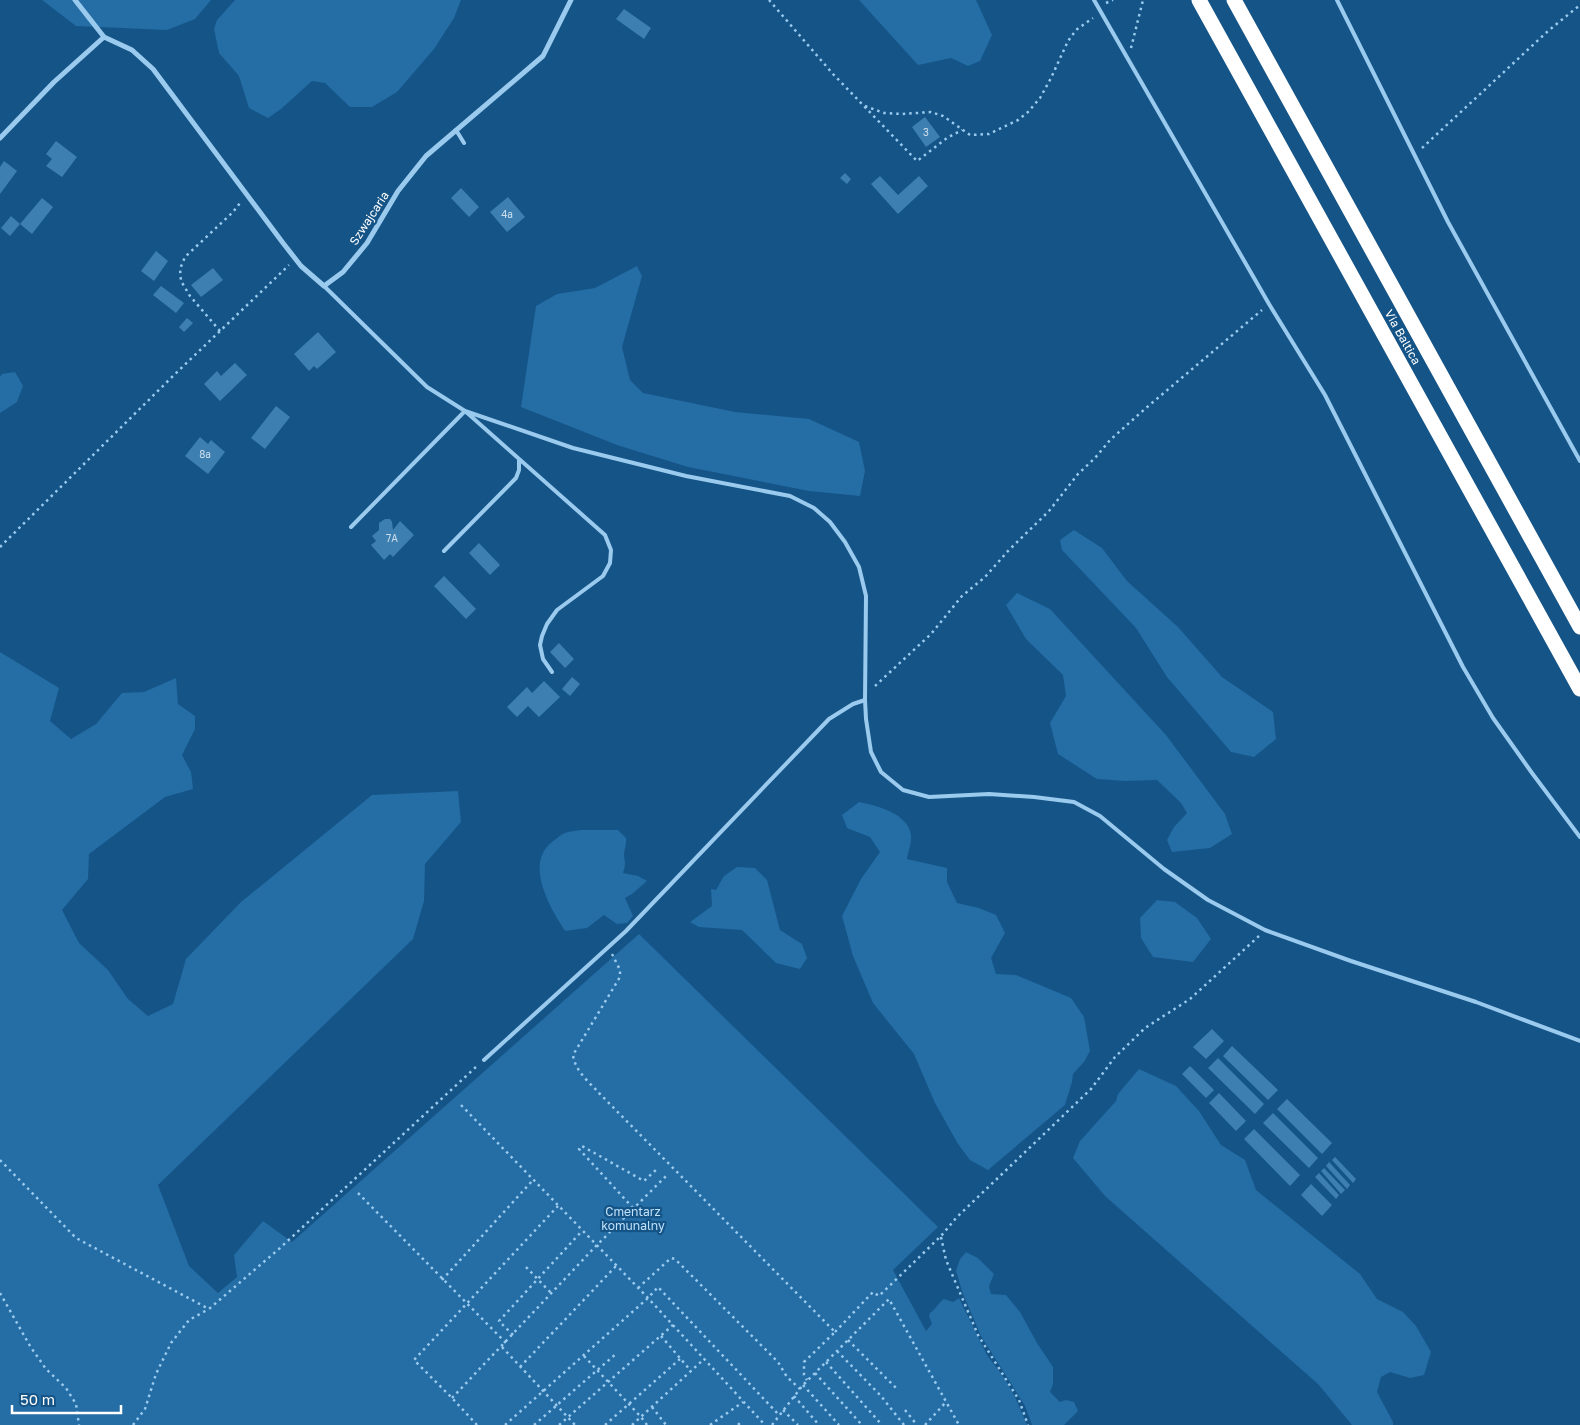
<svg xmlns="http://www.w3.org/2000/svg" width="1580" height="1425" font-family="'Golos Text',sans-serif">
  <rect width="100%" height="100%" fill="#155487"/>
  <path fill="#246da5" d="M42,0h169l-16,19 -28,11 -91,-4z
    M235,0h226l-7,18 -20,31 -37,43 -25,15h-22l-25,-24 -13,-2 -31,28 -13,9 -19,-10 -10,-32 -20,-23 -5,-24 3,-9z
    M859,0h117l16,35 -12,26 -12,5 -17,-8 -33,7z
    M637,266l5,10 -20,71 8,33 13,13 92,19 74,7 50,23 6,29 -5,25 -51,-5 -121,-24 -71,-22 -96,-38 15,-101 21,-12 38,-6z
    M15,372l8,14 -6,16 -17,11v-36l2,-3z
    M1074,530l28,18 25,33 51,46 44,50 51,35 3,27 -22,18 -23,-5 -64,-75 -31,-49 -74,-78 -2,-10z
    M1017,593l33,16 116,126 59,79 7,20 -22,14 -38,4 -5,-12 7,-13 13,-14 -6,-10 -24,-23 -32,1 -28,-2 -39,-25 -8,-31 16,-27 -3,-21 -37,-36 -20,-34z
    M0,652l59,36 -9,33 21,18 25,-15 26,-31 22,-1 32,-14 2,26 17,12v13l-13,26 9,17 2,17 -28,8 -76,57 -1,25 -26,31 17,33 29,27 20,29 20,17 25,-12 13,-45 55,-57 131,-107 86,-4 3,31 -36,42 -1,37 -11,38 -255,246 31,81 29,27 19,-16 -3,-22 29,-34 29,21 347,-308 299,293 -45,43 33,61 6,-7 -3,-8 1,-3c6,-4 8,-10 14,-14l9,3 6,-4 28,57 18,24 10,18 12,28h-1027z
    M859,802c17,3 50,12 52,33 1,7 -3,17 -4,24l40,9v14l10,21 22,5 17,7 9,18 -14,25 5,16 20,1 55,23 13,19 6,34 -6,11 -11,12 -1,8 -7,23 -77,65 -18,-10 -12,-16 -23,-41 -21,-49 -41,-51 -20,-47 -11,-40 19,-37 19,-27 -10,-15 -23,-9 -5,-13z
    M581,830h37l8,8c1,6 -2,12 -2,17 1,9 2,8 -1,18l15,3 9,5 -15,13 -7,4 8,18 -6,7 -10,1 -13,-9 -17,13 -22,3c-15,-23 -41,-67 -13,-89 4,-3 8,-7 13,-9 5,-2 11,-2 16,-3z
    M737,867l18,1 12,12 13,50 22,14 5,14 -7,11 -24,-6 -34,-33 -43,-3 -9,-5 22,-16 -1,-17 5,1 8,-14z
    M1157,900l18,2 22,16 14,21 -18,23 -40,-5 -12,-19 -1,-20z
    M1139,1069l37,17 23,25 22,34 24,15 11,30 104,84 17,25 26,13 13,14 15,26 -7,23 -14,3 -20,-6 -9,5 -4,15 16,30v3h-41l-34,-41 -213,-188 -32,-38 7,-17 36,-40 2,-7z
    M966,1252l12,6 16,16 -5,12 2,8 15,1 14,17 17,31 16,24v17l-3,8 10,10 6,-2 8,2 4,9 -14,14h-32l-7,-19 -44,-70 -18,-42 -7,-23 4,-12z"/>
  <path fill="#3d7fb1" d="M624,9l27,19 -7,11 -28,-20z
    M925,117l15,20 -14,10 -14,-20z
    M56,141l21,16 -15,20 -16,-11 6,-7 -6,-5z
    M4,161l13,10 -17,23v-27z
    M845,173l6,6 -4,5 -7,-6z
    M880,176l18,19 21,-19 9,10 -30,28 -27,-30z
    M461,188l18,19 -10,10 -18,-19z
    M508,197l17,20 -18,15 -17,-20z
    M42,198l11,9 -21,27 -12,-10z
    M11,216l9,8 -10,12 -9,-8z
    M156,251l12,10 -14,20 -13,-10z
    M213,268l10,12 -22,17 -10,-12z
    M161,286l23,17 -8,10 -23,-18z
    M187,318l6,5 -9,9 -5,-5z
    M318,332l18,20 -19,17 -3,-3 -5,5 -15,-17z
    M235,363l12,12 -27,26 -16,-17 13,-13 4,5z
    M276,406l14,11 -25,32 -14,-11z
    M200,437l8,7 3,-4 14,12 -17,22 -23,-18z
    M385,519h5l2,3 1,8 7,-9 14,14 -21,22 -3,-3 -6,6 -13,-15 5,-4 -4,-5 7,-6v-7z
    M479,543l21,22 -10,10 -21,-22z
    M444,576l32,33 -10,10 -32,-33z
    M559,643l15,16 -9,9 -15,-16z
    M572,677l8,7 -10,12 -8,-7z
    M544,681l16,16 -21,20 -11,-11 -11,11 -10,-10 20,-20 5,6z
    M1212,1029l12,12 -18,18 -13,-12z
    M1232,1046l46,44 -10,10 -45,-44z
    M1218,1058l46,46 -9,10 -47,-46z
    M1190,1066l24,24 -8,8 -24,-24z
    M1219,1093l27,28 -10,10 -27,-28z
    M1287,1099l45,44 -10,11 -45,-45z
    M1273,1113l45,45 -9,10 -46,-45z
    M1254,1129l46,46 -10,11 -46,-47z
    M1335,1157l21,22 -3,4 -21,-23z
    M1329,1162l21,23 -3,4 -21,-23z
    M1324,1168l21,22 -4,4 -20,-23z
    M1319,1173l20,22 -3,4 -21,-22z
    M1311,1184l21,21 -10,11 -21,-21z"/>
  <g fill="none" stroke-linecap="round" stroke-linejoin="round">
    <path stroke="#9acaee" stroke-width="2.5" stroke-dasharray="2.5 4" stroke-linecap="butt" d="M769,0l64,74 84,87 30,-23 15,-8
      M1106,3l7,-3
      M1131,48l12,-48
      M865,106l19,7 18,1 29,-2 12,4 27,19 19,-1 29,-14 10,-8 12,-14 11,-20 17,-37 8,-11 17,-12
      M1422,148l126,-117 32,-26
      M220,331l-30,-35 -9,-15 -1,-12 5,-12 48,-45 7,-9
      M0,547l172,-170 117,-112
      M875,686l56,-52 31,-38 23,-19 23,-26 41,-40 29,-37 17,-16 15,-18 36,-32 116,-98
      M612,954l8,16v7l-47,78c2,16 16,27 26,38l236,239 -31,30v13l3,5
      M461,1105l187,193 117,127
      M0,1160l76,78 133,71 71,-61 197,-182
      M358,1193l148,150
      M633,1208l-54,-59 3,-3 62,35 14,-13
      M941,1237l5,23 32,75 41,65 9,25
      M526,1267l26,27
      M442,1280l91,-100
      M638,1288l33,-30 4,1 103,103 9,15 13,12
      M0,1293l30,53 16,23 20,19 10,16 3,21
      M835,1332l38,-40 6,4 62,-60 15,-18 135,-129 24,-32 30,-29 45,-29 69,-63
      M513,1335l-14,-14 83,-90
      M661,1336l30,35
      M848,1340l48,48
      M502,1347l73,78
      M837,1351l44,45 23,29
      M584,1356l57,61 6,8
      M826,1362l56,63
      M520,1367l96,-101
      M815,1373l47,52
      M803,1385l36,40
      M794,1396l25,29
      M452,1398l144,-152 70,-70
      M652,1407l14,18
      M783,1410l15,15
      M905,1410l12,15
      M133,1425l12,-16 11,-35 15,-31 18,-23 20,-11
      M477,1425l-25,-27 -38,-38 144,-154
      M505,1425l143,-127 10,-11 121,128
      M534,1425l83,-72
      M559,1425l114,-100
      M605,1425l75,-66
      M632,1425l72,-66
      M710,1425l33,-23
      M738,1425l2,-2 2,2
      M772,1425l31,-40 86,-86 70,126
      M925,1425l21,-23"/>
    <path stroke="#9acaee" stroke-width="4" d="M1094,0l175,304 56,91 138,272 30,51 39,55 48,64
      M1337,0l111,222 132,239
      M456,130l8,13
      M324,286l103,101 38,24 140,124 6,15 -1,13 -7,13 -46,34 -10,14 -5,12 -2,9 3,14 9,13
      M465,411l108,37 113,28 104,20 24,12 16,14 15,20 14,25 7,29 -1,104 1,19 5,33 10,20 22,18 26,7 60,-3 45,3 40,5 26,14 64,53 44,31 57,30 86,31 125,41 104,39
      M351,527l114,-116
      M444,551l72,-73 3,-8v-10
      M484,1060l142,-129 203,-212 24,-15 12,-4"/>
    <path stroke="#9acaee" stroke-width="5" d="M75,0l29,37 28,13 21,19 130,174 18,23 23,20 19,-14 24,-29 31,-52 28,-35 117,-100 28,-56
      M0,138l54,-56 50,-45"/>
    <path stroke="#fff" stroke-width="15" d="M1199,0l381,689
      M1234,0l346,627"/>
  </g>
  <g text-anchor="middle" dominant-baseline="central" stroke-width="4.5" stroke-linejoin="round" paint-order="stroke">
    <g font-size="10" fill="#cedfec">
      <text x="926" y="132">3</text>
      <text x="507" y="214">4a</text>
      <text x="205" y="454">8a</text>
      <text x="392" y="538">7A</text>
    </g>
    <g font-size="12" fill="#fff" stroke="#155487">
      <text transform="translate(369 218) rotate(-57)">Szwajcaria</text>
      <text transform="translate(1403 337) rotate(61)">Via Baltica</text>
    </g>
    <g font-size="12" fill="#c0e2fb" stroke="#155487">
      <text x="633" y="1211">Cmentarz<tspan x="633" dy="14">komunalny</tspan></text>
    </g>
  </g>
  <path d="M12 1405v8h109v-8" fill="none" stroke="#ffffff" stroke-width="2.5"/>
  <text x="20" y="1405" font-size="15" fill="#ffffff" stroke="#155487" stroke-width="4" paint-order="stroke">50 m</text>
</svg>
